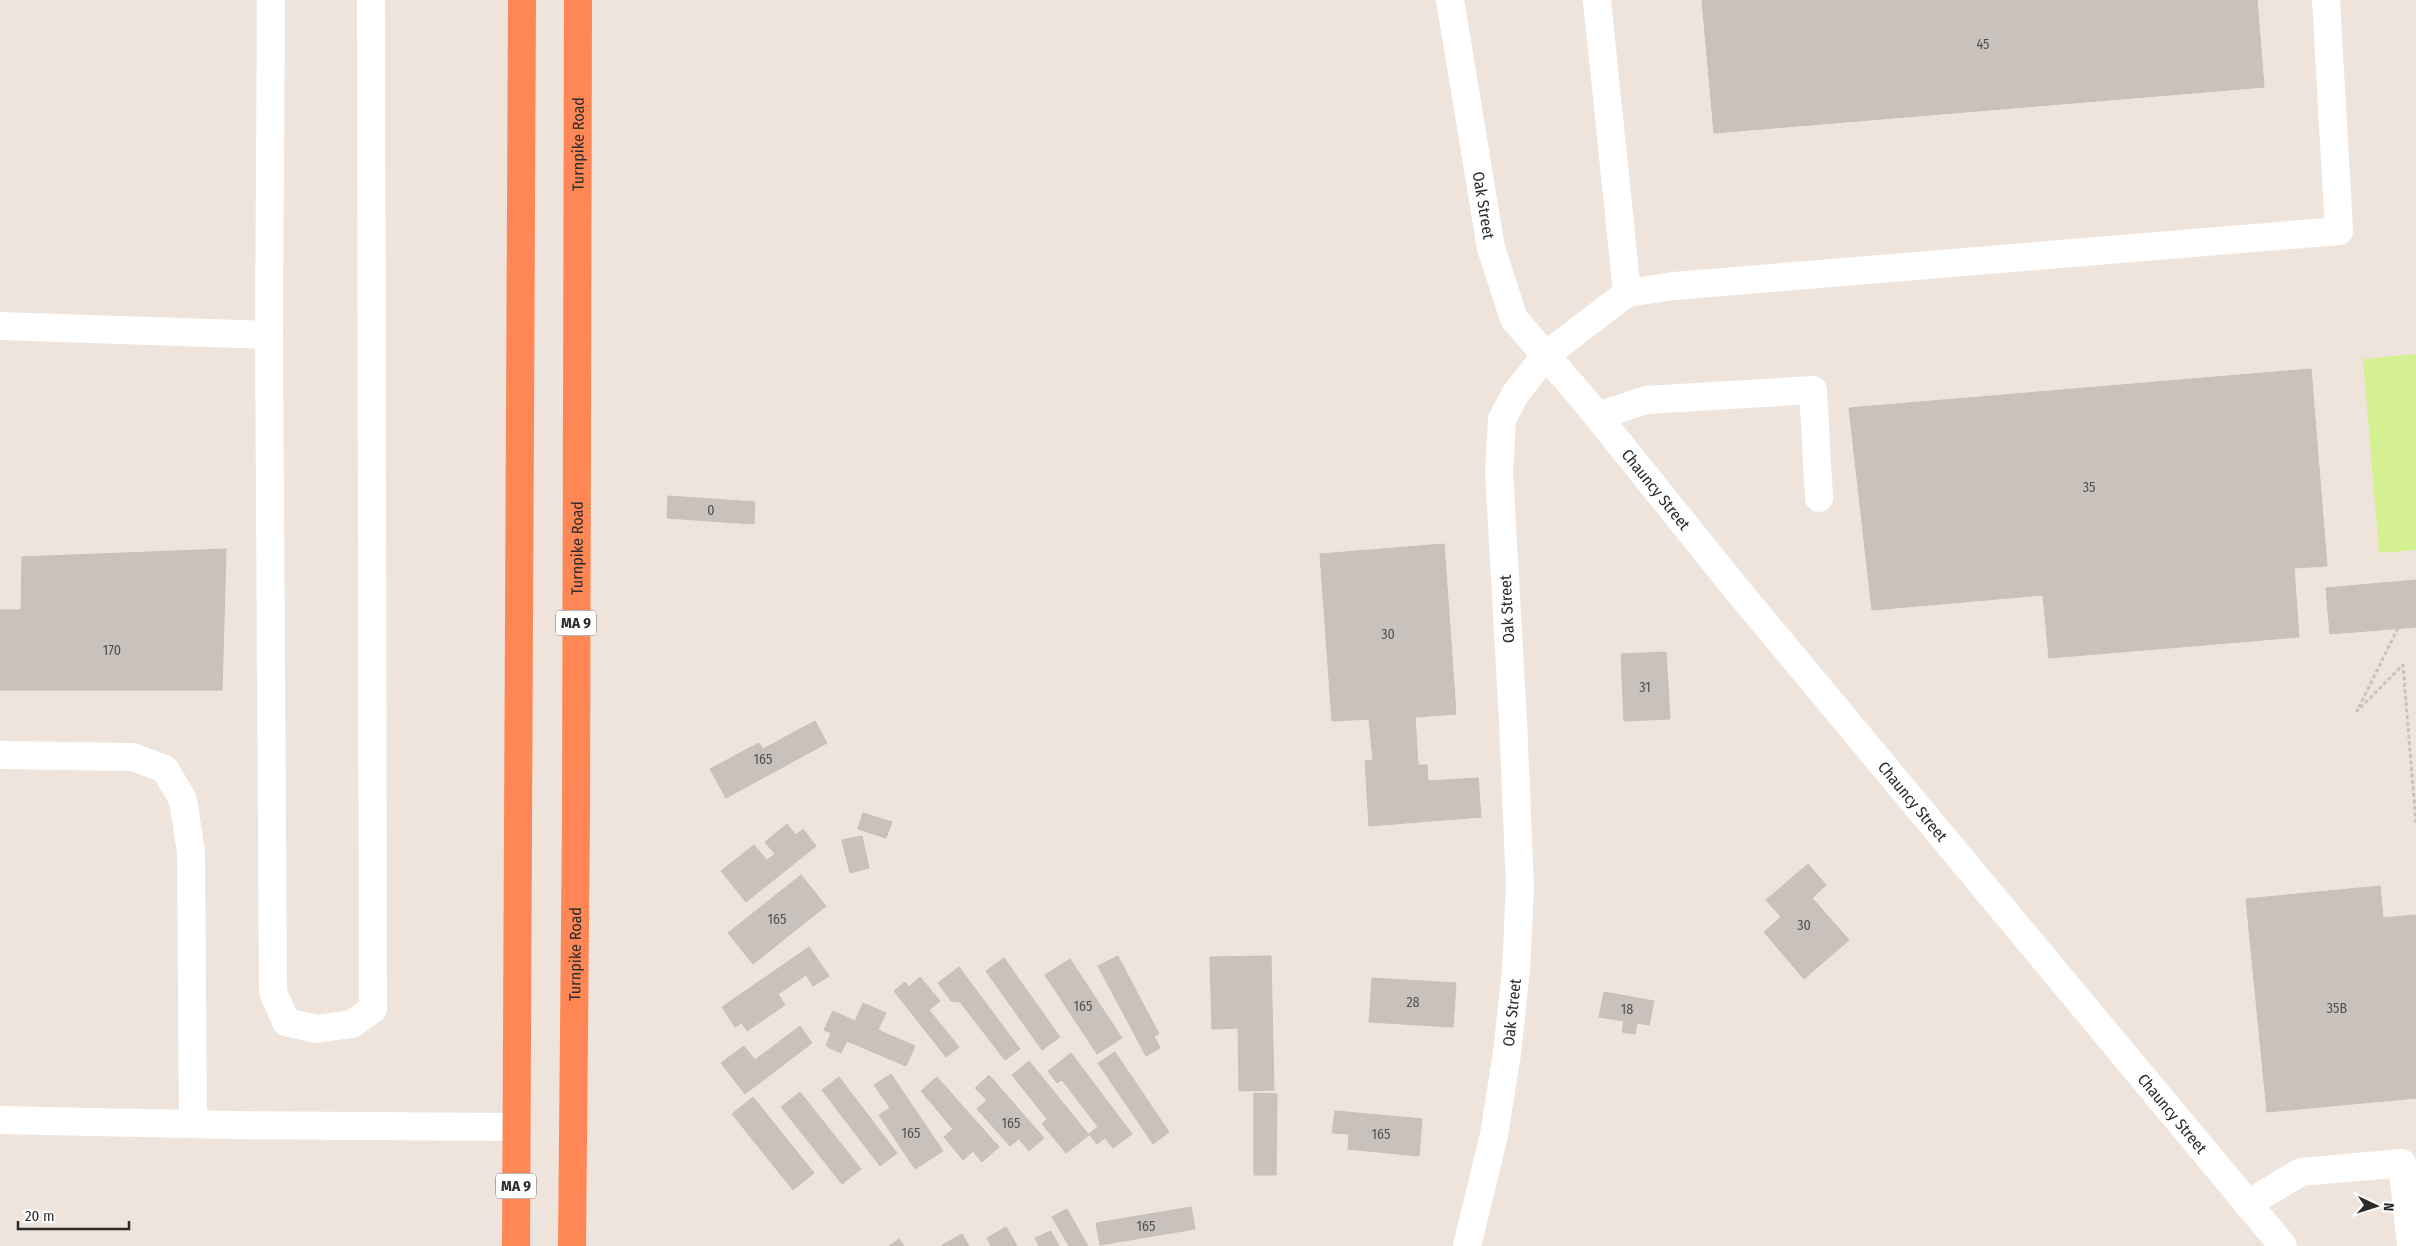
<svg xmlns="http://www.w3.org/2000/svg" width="2416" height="1246" font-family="'Fira Sans Condensed',sans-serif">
  <rect width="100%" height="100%" fill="#eee4dc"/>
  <path fill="#d5f090" d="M2416,354v196l-37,3 -16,-194z"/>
  <path fill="#c9c1bc" stroke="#c9bfb6" d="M1702,0h555l7,87 -550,46z
    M2311,369l16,197 -33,2 5,69 -250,21 -6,-63 -171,15 -23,-202z
    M668,496l87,6 -1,22 -87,-6z
    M1444,544l12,170 -41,3 3,48h9l1,16 50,-3 3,39 -112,9 -4,-65 8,-1 -4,-41 -37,2 -12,-167z
    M226,549l-4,141h-222v-80h21l1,-53z
    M2416,580v47l-86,7 -4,-46z
    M1666,652l4,67 -46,2 -3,-67z
    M815,721l12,22 -101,55 -16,-29 49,-26 4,6z
    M863,813l29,9 -6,16 -28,-9z
    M787,824l9,11 7,-6 13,17 -70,56 -25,-31 33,-26 13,15 8,-6 -10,-12z
    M862,836l7,32 -19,5 -8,-33z
    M1808,864l18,21 -14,13 37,42 -45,39 -40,-47 17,-15 -15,-17z
    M801,875l25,31 -73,58 -25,-31z
    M2380,886l3,32 33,-3v183l-149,14 -21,-213z
    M809,947l20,29 -16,10 -7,-11 -28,19 7,11 -38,26 -5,-8 -7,4 -13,-20z
    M1118,956l41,78 -5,2 6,12 -14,8 -48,-90z
    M1271,956l3,134 -35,1 -1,-63 -26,1 -2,-72z
    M1004,958l56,79 -18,13 -56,-79z
    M1070,959l52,79 -25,16 -52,-79z
    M959,967l61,82 -15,11 -45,-58 -9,-1 -13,-18z
    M920,977l20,24 -11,9 30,37 -13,10 -52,-66 11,-9 4,5z
    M1372,978l84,5 -3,44 -84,-5z
    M1604,992l50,9 -5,24 -12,-2 -2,11 -13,-2 2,-11 -25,-4z
    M863,1003l23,10 -8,17 37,16 -9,20 -59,-25 -6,12 -15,-7 5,-13 -7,-3 9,-19 22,10z
    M800,1026l12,17 -67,51 -24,-31 23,-17 11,14z
    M1115,1052l54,80 -16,12 -55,-81z
    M1071,1053l61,81 -19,14 -8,-10 -8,6 -8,-10 9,-7 -36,-47 -5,3 -9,-12z
    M1029,1061l60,74 -23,18 -24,-29 5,-5 -35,-44z
    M891,1074l52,77 -28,18 -36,-54 11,-7 -16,-23z
    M989,1075l55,63 -15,13 -10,-12 -9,7 -33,-37 10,-9 -12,-12z
    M839,1077l58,76 -17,13 -58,-76z
    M937,1077l62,70 -17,15 -9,-11 -10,9 -19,-23 9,-8 -32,-38z
    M800,1092l61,77 -19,15 -61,-77z
    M1254,1093l23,1 -1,81h-22z
    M753,1097l61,76 -21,17 -61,-76z
    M1335,1111l87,8 -3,37 -71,-7 1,-15 -17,-1z
    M1191,1207l4,22 -95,16 -4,-22z
    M1067,1209l21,37h-19l-17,-29z
    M1006,1227l11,19h-26l-4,-8z
    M1051,1231l8,15h-20l-4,-8z
    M962,1234l7,12h-26l-1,-1z
    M899,1239l5,7h-15z"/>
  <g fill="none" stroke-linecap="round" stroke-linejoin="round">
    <path stroke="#c4c4c4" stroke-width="3" stroke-dasharray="4 2.5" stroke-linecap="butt" d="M2398,628l-41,83 46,-46 13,158"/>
    <g stroke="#fff" stroke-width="28">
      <path d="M271,0l-2,335 4,657 13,30 30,7 36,-5 21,-15 -2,-1009"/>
      <path id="s1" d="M1450,0l41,248 23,71 68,78 152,189 549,660"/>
      <path d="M1597,0l30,293"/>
      <path d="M0,326l269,9"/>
      <path d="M1598,416l48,-16 167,-10 6,108"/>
      <path d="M0,755l133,2 32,12 18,31 8,52 2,272"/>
      <path d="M0,1120l235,5 281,2"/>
      <path d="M2247,1204l54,-32 101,-9 9,83"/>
      <path id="s2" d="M1467,1246l27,-111 13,-82 9,-83 4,-83 -7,-166 -14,-249 3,-53 14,-26 30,-38 81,-62 47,-7 665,-55 -13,-231"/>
    </g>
    <g stroke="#ff8756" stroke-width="28">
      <path d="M516,1246l6,-1246"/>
      <path id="s3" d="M572,1246l4,-428 2,-818"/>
    </g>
  </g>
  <g text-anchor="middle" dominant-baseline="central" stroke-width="5" stroke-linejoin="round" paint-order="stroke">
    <g font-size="14" fill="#52504f">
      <text x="1983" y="44">45</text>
      <text x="2089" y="487">35</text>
      <text x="711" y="510">0</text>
      <text x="1388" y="634">30</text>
      <text x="112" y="650">170</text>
      <text x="1645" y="687">31</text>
      <text x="763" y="759">165</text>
      <text x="777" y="919">165</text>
      <text x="1804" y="925">30</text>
      <text x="1413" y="1002">28</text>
      <text x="1083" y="1006">165</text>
      <text x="2337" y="1008">35B</text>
      <text x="1627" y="1009">18</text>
      <text x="1011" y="1123">165</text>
      <text x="911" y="1133">165</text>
      <text x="1381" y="1134">165</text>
      <text x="1146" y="1226">165</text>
    </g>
    <g fill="#fff" stroke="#6b6b6b" stroke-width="1">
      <rect x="556" y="610.5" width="40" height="25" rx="4"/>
      <rect x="496" y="1173.5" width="40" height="25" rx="4"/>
    </g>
    <g font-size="15" font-weight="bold" fill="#2b2b2b">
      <text x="576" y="623">MA 9</text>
      <text x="516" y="1186">MA 9</text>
    </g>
    <g font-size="16" fill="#2b2b2b" stroke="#fff">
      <text stroke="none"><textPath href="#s3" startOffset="1102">Turnpike Road</textPath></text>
      <text stroke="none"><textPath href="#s1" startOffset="208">Oak Street</textPath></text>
      <text stroke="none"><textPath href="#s1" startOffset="548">Chauncy Street</textPath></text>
      <text stroke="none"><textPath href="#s3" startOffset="698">Turnpike Road</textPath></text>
      <text transform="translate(1507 609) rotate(-93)">Oak Street</text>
      <text stroke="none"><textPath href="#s1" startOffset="952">Chauncy Street</textPath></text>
      <text stroke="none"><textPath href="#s3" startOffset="292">Turnpike Road</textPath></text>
      <text stroke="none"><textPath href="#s2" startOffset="238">Oak Street</textPath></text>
      <text stroke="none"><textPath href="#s1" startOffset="1358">Chauncy Street</textPath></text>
    </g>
  </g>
  <g transform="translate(2376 1206) rotate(94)" stroke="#ffffff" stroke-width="4" paint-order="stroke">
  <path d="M0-4L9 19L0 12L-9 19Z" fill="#2b2b2b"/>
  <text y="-8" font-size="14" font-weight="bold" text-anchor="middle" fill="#2b2b2b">N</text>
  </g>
  <path d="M18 1221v8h111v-8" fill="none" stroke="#2b2b2b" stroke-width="2.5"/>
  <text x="25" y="1221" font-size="15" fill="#2b2b2b" stroke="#ffffff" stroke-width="4" paint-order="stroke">20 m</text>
</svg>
